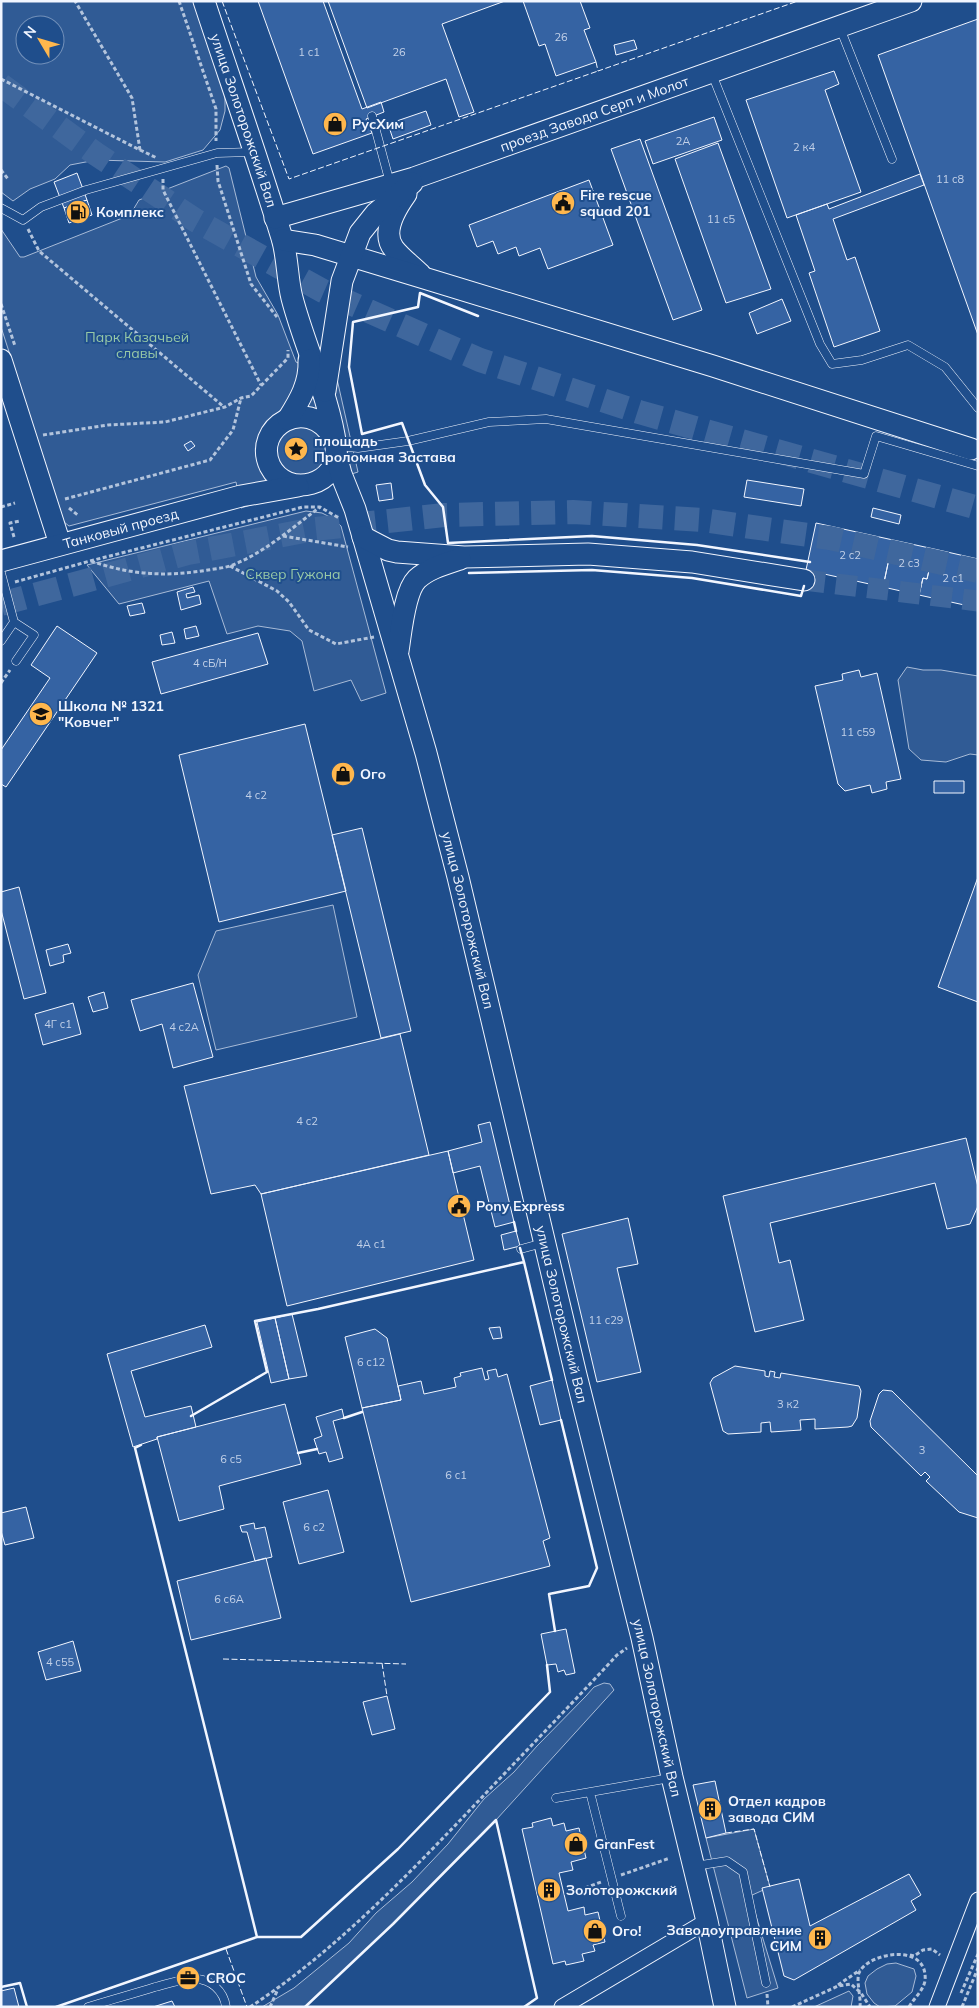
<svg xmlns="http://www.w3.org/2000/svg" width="979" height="2008" font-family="Mulish,sans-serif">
  <rect width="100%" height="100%" fill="#1f4e8c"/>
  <path fill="#305b95" stroke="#a8bbd7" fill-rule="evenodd" d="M1,1h194l30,87v23l-5,19 -17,20 -38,12 -69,-2 -26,5 -15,14 -25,10 -17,12 -12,-9zM25,25h30v30h-30z
    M226,166l3,2 27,109 22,38 18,47 41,17 21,93 -117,36 -5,-26 -167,44 -5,-4 -63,-195v-98l19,28h4l106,-42 9,-15z
    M306,511l16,2 10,5 9,8 45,167 -25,8 -10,-21 -37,11 -12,-50 -12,-10 -32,-5 -31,8 -18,-53 -90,23 -32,-39z
    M907,667l16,3h18l37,6v79l-8,-1 -24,8 -25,-2 -12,-11 -11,-69z
    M333,905l24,112 -141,33 -18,-75 18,-44z
    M604,1683l6,1 4,6 -118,130 -103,104 -88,83h-43l32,-19 55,-45 27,-30 36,-31 36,-38 36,-45 30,-27 23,-26 49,-50 8,-9z
    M754,1829l16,58 -20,9 28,92 -31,10 -41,-160z
    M896,1963l18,6 2,7 -4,16 -17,14 -15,1 -6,-4 -7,-9 -2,-11 3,-7 9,-7 10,-5z
    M849,1991l4,5 -2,11h-37z"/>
  <path fill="#3563a3" stroke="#f2f6ff" d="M258,1h65l39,108 19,-7 3,10 -18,7 6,14 -59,21z
    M328,1h177l-63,23 32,88 -15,5 -13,-38 -79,29z
    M523,1h57l10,27 -6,2 12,32 -40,14 -11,-32 -6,2z
    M978,19v316l-100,-280z
    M634,40l3,9 -21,6 -2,-10z
    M834,71l5,13 -14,6 36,102 -74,26 -41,-118z
    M426,111l5,14 -38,14 -5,-15z
    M714,117l8,23 -69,24 -8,-23z
    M640,139l62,171 -29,10 -62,-171z
    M718,143l53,146 -45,14 -51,-144z
    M77,173l10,27 -23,8 -10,-26z
    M920,174l4,11 -91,34 14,41 8,-3 25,74 -46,16 -25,-74 6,-2 -19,-56 31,-11 2,5z
    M589,180l24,65 -65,24 -8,-21 -21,8 -3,-9 -18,7 -5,-13 -16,6 -8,-22z
    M87,200l5,15 -23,8 -5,-15z
    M782,299l9,22 -34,13 -8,-21z
    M191,441l4,5 -7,5 -4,-6z
    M747,480l57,9 -3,17 -57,-9z
    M391,483l2,16 -14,2 -3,-16z
    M873,508l28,7 -2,9 -28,-7z
    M816,523l77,17 -10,47 -77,-17z
    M893,540l41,9 -7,30 -4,-1 -4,17 -36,-8z
    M934,549l44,10v49l-59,-13 4,-17 4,1z
    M193,587l2,5 -9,2 1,4 12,-3 2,9 -20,6 -4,-18z
    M142,603l3,10 -15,3 -3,-10z
    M57,626l40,27 -91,134 -5,-3v-34l49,-72 -19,-13z
    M196,626l3,10 -13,3 -2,-10z
    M172,632l3,11 -13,2 -2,-10z
    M258,633l10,31 -107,30 -9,-32z
    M859,670l2,7 16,-4 24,106 -15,3 1,7 -15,4 -2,-8 -25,6 -7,-7 -23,-98 28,-6 -1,-6z
    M305,724l41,167 -127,31 -40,-167z
    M934,781h30v12h-30z
    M362,828l49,203 -30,7 -49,-203z
    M978,877v125l-40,-15z
    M19,887l27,106 -22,6 -23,-89v-18z
    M68,944l3,9 -8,2 1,7 -14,4 -4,-16z
    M193,983l20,74 -40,11 -11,-44 -22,7 -9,-31z
    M104,992l4,16 -15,4 -5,-15z
    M73,1003l8,31 -38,11 -8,-31z
    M400,1034l29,121 -168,39 -6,-9 -44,9 -27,-108z
    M490,1122l24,100 -19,5 -15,-61 -27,7 -5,-22 34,-9 -4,-17z
    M966,1138l12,49v19l-8,18 -23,5 -12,-46 -165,40 9,40 11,-3 14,60 -49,12 -32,-136z
    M448,1151l26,109 -187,46 -26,-112z
    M628,1218l10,46 -21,4 24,104 -44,10 -35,-148z
    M516,1231l4,15 -16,4 -3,-15z
    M292,1314l15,62 -18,3 -14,-61z
    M275,1318l14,61 -18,4 -14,-61z
    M205,1325l7,22 -81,24 14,46 46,-11 5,21 -39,10v2l-24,8 -26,-93z
    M500,1327l2,11 -9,1 -4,-11z
    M375,1329l12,9 14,62 -39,8 -17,-71z
    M735,1366l30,5v5l4,1 1,-6 5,1 -1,5 6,1 1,-5 78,13 2,5 -4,27 -5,8 -4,1 -33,2v-10l-15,1 1,10 -30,2 -1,-10 -9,1v9l-33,2 -5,-3 -13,-48 3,-5z
    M482,1368l3,12 4,-1 -2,-8 9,-2 2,8 9,-3 43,164 -7,3 7,25 -139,36 -49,-194 39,-8 -3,-14 23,-5 3,13 32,-7 -2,-9 7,-2 -1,-3z
    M552,1380l9,40 -21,5 -10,-39z
    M883,1390l9,1 86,85v42l-19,-6 -33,-31 4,-4 -5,-5 -4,4 -50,-49 -1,-6 9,-27z
    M285,1404l16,60 -82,22 5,23 -45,12 -22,-84z
    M342,1409l2,9 -11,3 10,37 -14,4 -3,-10 -7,2 -5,-15 8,-3 -6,-19z
    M328,1490l16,62 -45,12 -16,-62z
    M26,1507l8,31 -29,7 -4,-14v-18z
    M254,1523l1,6 10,-2 7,30 -17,4 -8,-29h-5l-2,-6z
    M266,1558l15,60 -90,22 -14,-59z
    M566,1629l9,44 -9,2 -2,-5 -6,2 -2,-8 -9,1 -6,-31z
    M73,1641l8,30 -35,9 -8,-28z
    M387,1696l8,33 -23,6 -9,-33z
    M715,1781l11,52 -20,5 -13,-53z
    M551,1818l2,8 11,-3 2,8 13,-3 7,30 -15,4 2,8 -14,3 9,38 16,-4 1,8 13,-3 7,30 -12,3 2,6 -13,3 2,7 -18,4 -1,-4 -12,3 -31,-135 11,-2 -1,-4z
    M909,1874l12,21 -10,6 5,9 -122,70 -10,-4 -22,-88 37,-9 11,47z
    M14,1988l5,19h-18v-16z
    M172,2001l3,6h-22z"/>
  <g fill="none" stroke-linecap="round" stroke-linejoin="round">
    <path stroke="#3f679d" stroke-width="21" stroke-dasharray="21 11" stroke-linecap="butt" d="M804,580l174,21"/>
    <path stroke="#3f679d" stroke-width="24" stroke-dasharray="24 12" stroke-linecap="butt" d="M1,85l95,69 99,66 128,71 157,69 159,52 339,96
      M1,604l187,-51 127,-24 129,-14 129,-3 129,8 128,18 148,33"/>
    <g stroke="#f2f6ff" stroke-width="9">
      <path id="lane" d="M840,28l52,131
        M712,74l108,270 12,20 30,-4 46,-15 37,22 33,41
        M372,116l18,67
        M1,208l22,12 18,-13 45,-17 131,-37 35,-1
        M338,446l20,2 50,-7 81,-19 57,-3 318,55 12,-38 102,30
        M1,573l13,49 -13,19
        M14,622l20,13 -18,26
        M521,1249l22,-6
        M590,1792l31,124
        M556,1798l114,-20
        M695,1866l32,-5 16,11 23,111
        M88,2007c22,-7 45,-13 67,-20 12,-3 26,-8 39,-8 16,-1 30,12 32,28"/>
    </g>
    <g stroke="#f2f6ff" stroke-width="17">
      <path id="street" d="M562,2007l145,-86
        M937,2007l41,-107"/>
    </g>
    <g stroke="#f2f6ff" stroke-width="23">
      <g id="secondary">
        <path id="s1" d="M204,1c26,79 54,158 78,237 6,20 5,41 10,60 13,50 37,97 44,149 5,38 -49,53 -66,19 -18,-39 37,-72 63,-29"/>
        <path d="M406,194c-10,14 -25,39 -12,55 7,9 18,17 26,25"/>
        <path id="s2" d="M275,218l139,-40 497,-177"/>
        <path d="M283,240l32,5 109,33 289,88 258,83"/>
        <path d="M1,360l59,184"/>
        <path d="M325,391l17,-110 18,-48 16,-20 36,-30"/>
        <path d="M288,419c12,-19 22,-36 21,-59"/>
        <path id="s3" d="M336,455l5,19 14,35 71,244 32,124 118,498 66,263 30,139 35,144 18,86"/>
        <path d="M363,537l25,13 9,2 67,5 124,-3 104,8 112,18"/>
        <path id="s4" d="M1,561l240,-65 57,-10"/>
        <path d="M398,651c3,-18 6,-59 19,-72 12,-11 28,-15 43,-20"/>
      </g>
    </g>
    <path stroke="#b3c4dc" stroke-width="3" stroke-dasharray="4 2.5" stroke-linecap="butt" d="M179,1l37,108v32
      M1,79l139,71 -8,-52 -57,-97
      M140,150l17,8
      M217,165l1,16 33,103 26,33
      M1,170l7,9
      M163,179v11l98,195
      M28,229l11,22 185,156
      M1,304l14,42
      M43,435l65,-10 57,-3 60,-15 16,-9 10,-2 37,-38v-8
      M65,499l145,-39 23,-30 8,-32
      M1,507l14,-4
      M69,508l10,8
      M283,536l65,11
      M14,537l-4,-14 10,-2
      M91,561c40,14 75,16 117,9 7,-1 15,-2 22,-4 33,-12 62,-38 90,-59
      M230,566l47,25 12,11 20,28 27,14 38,-7
      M15,582l75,-21 213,-54h17l19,11
      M1,683l9,-13
      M621,1875l49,-17
      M585,1888l16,-6
      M910,1955l4,1 9,-6 9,-1 8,6
      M838,1985l22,-15
      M961,1993l17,-39
      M767,1994l1,13
      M250,2007c81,-53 151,-125 218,-195 49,-52 100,-104 149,-157l10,-7
      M270,2007l8,-18
      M792,2007l46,-21 13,-2 10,9 9,14
      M860,2007c1,-11 -4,-26 -1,-34 9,-21 70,-31 66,8 -2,10 -11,17 -16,26
      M962,2007l16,-39"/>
    <use href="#lane" stroke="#1f4e8c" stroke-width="8"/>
    <use href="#street" stroke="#1f4e8c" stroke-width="15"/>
    <use href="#secondary" stroke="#1f4e8c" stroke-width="21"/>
    <path stroke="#f2f6ff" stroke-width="1" stroke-dasharray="6 2.5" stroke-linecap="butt" d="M222,1l67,178 309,-108
      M596,62l2,9 200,-70
      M223,1659l183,5
      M382,1663l5,33
      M726,1833l28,-4 16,58
      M226,1949l21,58"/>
    <path stroke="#f2f6ff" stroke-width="2.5" d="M478,316l-58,-23 -2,14 -65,15 -4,45 13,67 40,-11 23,62 18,22 5,36 144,-7 105,9 113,17
      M469,573l123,-3 100,8 109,18 3,-10
      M514,1222l2,9
      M520,1248l4,14
      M191,1416l76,-44 -12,-51 63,-12 206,-47 28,118
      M344,1418l18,-6
      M141,1445l-6,3 122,489h44l97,-88 152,-157 -3,-27
      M298,1453l19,-4
      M555,1631l-6,-37 40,-8 8,-18 -36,-148
      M496,1820l41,178 -13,9
      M1,1987l19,-4 7,24
      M56,2007l201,-70
      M305,2007l88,-83 103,-104"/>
  </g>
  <defs>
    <g id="shop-disc" transform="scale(1.25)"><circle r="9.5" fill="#ffb74d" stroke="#1f4e8c"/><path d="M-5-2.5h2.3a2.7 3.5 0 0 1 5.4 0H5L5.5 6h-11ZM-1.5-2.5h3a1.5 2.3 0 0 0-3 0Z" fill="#111"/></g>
    <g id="civic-disc" transform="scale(1.25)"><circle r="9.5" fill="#ffb74d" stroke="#1f4e8c"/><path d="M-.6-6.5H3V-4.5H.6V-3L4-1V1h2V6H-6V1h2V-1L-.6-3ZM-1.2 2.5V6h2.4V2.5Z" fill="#111"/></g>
    <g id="fuel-disc" transform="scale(1.25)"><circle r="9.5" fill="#ffb74d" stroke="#1f4e8c"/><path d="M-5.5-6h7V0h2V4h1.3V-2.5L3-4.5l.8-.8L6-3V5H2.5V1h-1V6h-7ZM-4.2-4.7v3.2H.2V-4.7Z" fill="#111"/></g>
    <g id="sight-disc" transform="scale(1.25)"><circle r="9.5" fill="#ffb74d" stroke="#1f4e8c"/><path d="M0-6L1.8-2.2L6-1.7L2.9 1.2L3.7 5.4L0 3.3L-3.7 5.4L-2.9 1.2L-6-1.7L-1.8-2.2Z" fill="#111"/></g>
    <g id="school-disc" transform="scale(1.25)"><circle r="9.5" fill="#ffb74d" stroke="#1f4e8c"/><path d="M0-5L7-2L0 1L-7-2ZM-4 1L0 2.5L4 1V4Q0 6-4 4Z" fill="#111"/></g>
    <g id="building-disc" transform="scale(1.25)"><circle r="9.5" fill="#ffb74d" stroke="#1f4e8c"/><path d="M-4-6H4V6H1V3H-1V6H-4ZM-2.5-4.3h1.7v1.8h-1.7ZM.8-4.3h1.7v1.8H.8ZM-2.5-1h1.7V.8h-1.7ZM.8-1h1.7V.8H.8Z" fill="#111"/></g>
    <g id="office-disc" transform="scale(1.25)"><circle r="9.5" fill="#ffb74d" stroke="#1f4e8c"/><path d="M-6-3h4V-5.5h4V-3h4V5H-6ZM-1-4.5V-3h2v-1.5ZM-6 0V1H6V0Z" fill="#111"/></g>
  </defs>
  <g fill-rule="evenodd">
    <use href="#shop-disc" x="335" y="124"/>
    <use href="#civic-disc" x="563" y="203"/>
    <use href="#fuel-disc" x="78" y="212"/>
    <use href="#sight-disc" x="296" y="449"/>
    <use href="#school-disc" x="41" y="714"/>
    <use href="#shop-disc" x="343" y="774"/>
    <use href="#civic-disc" x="459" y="1206"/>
    <use href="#building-disc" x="710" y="1809"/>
    <use href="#shop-disc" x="576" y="1844"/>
    <use href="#building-disc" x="549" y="1890"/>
    <use href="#shop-disc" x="595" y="1931"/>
    <use href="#building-disc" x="820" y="1938"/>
    <use href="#office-disc" x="188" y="1978"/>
  </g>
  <g text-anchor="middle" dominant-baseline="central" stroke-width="4" stroke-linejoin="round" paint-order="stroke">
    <g font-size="11" fill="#c3d1e8">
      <text x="561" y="37">26</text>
      <text x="309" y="52">1 с1</text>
      <text x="399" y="52">26</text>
      <text x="683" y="141">2А</text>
      <text x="804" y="147">2 к4</text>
      <text x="950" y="179">11 с8</text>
      <text x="721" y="219">11 с5</text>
      <text x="850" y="555">2 с2</text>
      <text x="909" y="563">2 с3</text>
      <text x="953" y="578">2 с1</text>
      <text x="210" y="663">4 сБ/Н</text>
      <text x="858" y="732">11 с59</text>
      <text x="256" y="795">4 с2</text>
      <text x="58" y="1024">4Г с1</text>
      <text x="184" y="1027">4 с2А</text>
      <text x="307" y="1121">4 с2</text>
      <text x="371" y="1244">4А с1</text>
      <text x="606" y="1320">11 с29</text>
      <text x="371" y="1362">6 с12</text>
      <text x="788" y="1404">3 к2</text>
      <text x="922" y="1450">3</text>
      <text x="231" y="1459">6 с5</text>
      <text x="456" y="1475">6 с1</text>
      <text x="314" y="1527">6 с2</text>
      <text x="229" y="1599">6 с6А</text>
      <text x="60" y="1662">4 с55</text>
    </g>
    <g font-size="14" fill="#f2f6ff" stroke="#1f4e8c">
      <text stroke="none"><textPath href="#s2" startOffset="336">проезд Завода Серп и Молот</textPath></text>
      <text stroke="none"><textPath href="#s1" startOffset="126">улица Золоторожский Вал</textPath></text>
      <text stroke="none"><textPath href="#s4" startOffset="124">Танковый проезд</textPath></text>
      <text stroke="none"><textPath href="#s3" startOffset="484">улица Золоторожский Вал</textPath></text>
      <text stroke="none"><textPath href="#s3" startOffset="889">улица Золоторожский Вал</textPath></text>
      <text stroke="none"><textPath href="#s3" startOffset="1294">улица Золоторожский Вал</textPath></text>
    </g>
    <g font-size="14" font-weight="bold" fill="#f2f6ff" stroke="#1f4e8c" text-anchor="start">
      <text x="352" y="124">РусХим</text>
      <text x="580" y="195">Fire rescue<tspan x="580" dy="16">squad 201</tspan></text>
      <text x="96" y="212">Комплекс</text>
      <text x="314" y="441">площадь<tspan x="314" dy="16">Проломная Застава</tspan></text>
      <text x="58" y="706">Школа № 1321<tspan x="58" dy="16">"Ковчег"</tspan></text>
      <text x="360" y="774">Ого</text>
      <text x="476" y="1206">Pony Express</text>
      <text x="728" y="1801">Отдел кадров<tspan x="728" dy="16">завода СИМ</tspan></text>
      <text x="594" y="1844">GranFest</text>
      <text x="566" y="1890">Золоторожский</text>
      <text x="802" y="1930" text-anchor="end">Заводоуправление<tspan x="802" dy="16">СИМ</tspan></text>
      <text x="612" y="1931">Ого!</text>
      <text x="206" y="1978">CROC</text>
    </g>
    <g font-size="14" fill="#97c8a6" stroke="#1f4e8c">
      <text x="137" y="337">Парк Казачьей<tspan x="137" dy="16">славы</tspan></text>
      <text x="293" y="574">Сквер Гужона</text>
    </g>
  </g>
  <rect width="979" height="2008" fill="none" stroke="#f2f6ff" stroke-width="5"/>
  <g transform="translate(40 40) rotate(308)"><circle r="24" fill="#1f4e8c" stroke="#7391ba"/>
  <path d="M0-4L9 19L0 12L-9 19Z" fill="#ffb74d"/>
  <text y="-8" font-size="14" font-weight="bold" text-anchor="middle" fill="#f2f6ff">N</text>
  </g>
</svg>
